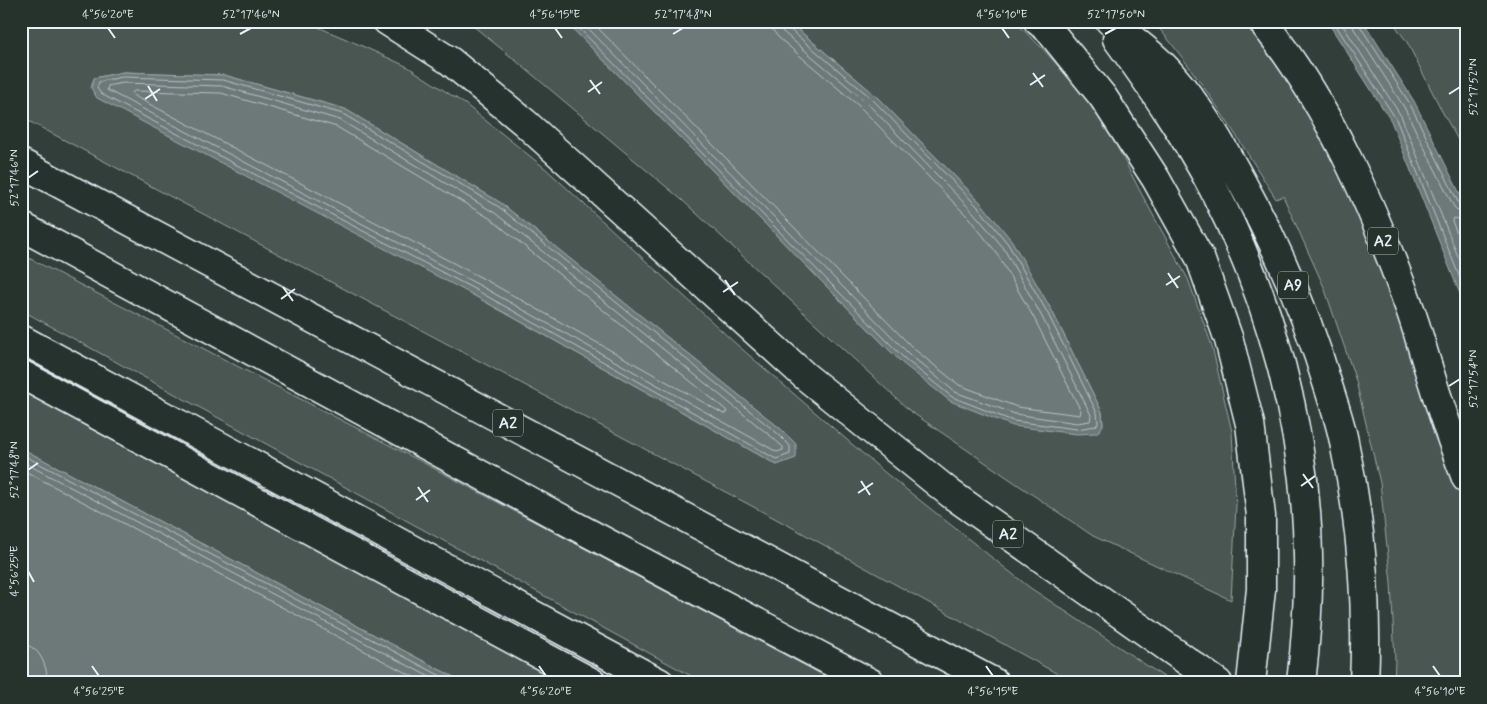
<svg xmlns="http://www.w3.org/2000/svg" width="1487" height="704" font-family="Mynerve,sans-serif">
  <rect width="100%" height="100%" fill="#323e39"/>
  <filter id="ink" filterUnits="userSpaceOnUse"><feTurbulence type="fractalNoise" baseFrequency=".02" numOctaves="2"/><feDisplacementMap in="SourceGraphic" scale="10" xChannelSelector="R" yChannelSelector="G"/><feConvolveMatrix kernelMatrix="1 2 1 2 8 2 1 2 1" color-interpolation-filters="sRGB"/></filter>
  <g filter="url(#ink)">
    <path fill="#495651" stroke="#98a4a4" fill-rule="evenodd" d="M21,21h283l56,24 48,22 57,37 81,65 189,174 148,128 146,116 144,96h-99l-279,-154 -774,-412zM123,72l101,3 121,34 156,94 280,226 15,15 -19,21 -304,-170 -379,-217z
      M467,21h98l337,342 201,62 -1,-13 -51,-103 -69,-105 -109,-111 -85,-72h226l30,29 56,63 40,78 48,88 24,67 20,86 4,74 -5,94 -138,-64 -183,-125 -228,-211 -167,-140z
      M1153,21h93l58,85 40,71 34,79 88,253v174h-72l1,-23 -4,-77 -11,-100 -24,-102 -32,-94 -41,-91 -7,3c-38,-61 -76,-123 -123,-178z
      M1392,21h74v133l-23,-41 -36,-71z
      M21,254l401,208 416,221h-134l-683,-373z
      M21,365l359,196 228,122h-143l-444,-235z"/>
    <path fill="#6d7978" stroke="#9ea9ab" d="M565,21h223l85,72 109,111 30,37 39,68 51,103 1,13 -3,5 -4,3 -19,1 -64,-8 -63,-25 -48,-38z
      M1327,21h36l51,80 52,105v103l-75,-188z
      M123,72l101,3 121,34 156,94 280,226 15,15v14l-19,7 -304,-170 -376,-197 -6,-10 3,-10z
      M21,448l51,27 393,208h-436l-8,-26z"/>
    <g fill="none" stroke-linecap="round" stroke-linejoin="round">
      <path stroke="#b7c1c5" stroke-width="1" d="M572,21l333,338 47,38 61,24 64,8 19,-3 2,-3 -1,-10 -50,-101 -39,-68 -30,-37 -108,-110 -83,-70 -2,-6
        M581,21l328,333 46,38 60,22 62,9 13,-2 1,-6 -50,-100 -38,-68 -30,-35 -108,-111 -82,-69 -3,-5 -1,-6
        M591,21l323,328 45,36 58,22 63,8 1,-4 -47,-93 -38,-66 -28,-35 -108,-110 -82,-70 -6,-8 -1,-8
        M1333,21l63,98 70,174
        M1340,21l61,95 65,160
        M1352,21l2,8 50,78 50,100 5,5 7,1
        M1359,21l1,5 50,78 49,100 7,3
        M123,77l100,3 120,34 156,93 278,226 13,13v8l-14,5 -300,-169 -375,-196 -4,-6 2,-6z
        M124,83l98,3 118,34 155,93 278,225 10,9v3l-6,2 -298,-167 -372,-195 1,-4z
        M135,91l86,2 116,34 154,92 235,191 1,3 -3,1 -242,-136 -348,-182 -2,-3z
        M1466,221l-12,-3 -2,3 14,35
        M21,454l433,229
        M21,461l420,222
        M21,469l404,214
        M21,644c19,1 26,22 27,39"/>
      <g stroke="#e8f1f8" stroke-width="31">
        <path id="minor" d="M21,374l572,309"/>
      </g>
      <g stroke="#e8f1f8" stroke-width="31">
        <path id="highway" d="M387,21l63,40 74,61 281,254 146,118 267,189
          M1038,21l11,9 54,67 53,82 44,79 29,82 21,84 11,92v73l-10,94
          M1110,21c20,17 43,32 60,52 31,35 54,76 76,117 35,64 63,131 84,202 5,16 11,33 14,50 17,79 24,161 20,241
          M1262,21c67,84 112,188 148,288 7,19 12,39 18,58 11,37 24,74 38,111
          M1117,39c34,47 69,97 96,149 58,113 93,240 95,367 1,42 -2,86 -7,128
          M21,163l974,520
          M21,226l560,303 290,154
          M21,339l639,344"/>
      </g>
      <use href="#minor" stroke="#26332d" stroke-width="28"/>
      <use href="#highway" stroke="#26332d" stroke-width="28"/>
    </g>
  </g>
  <path fill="none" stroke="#e8f1f8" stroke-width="2" d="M108,28l7,10M555,28l7,10M1002,28l7,10M240,34l11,-6M673,34l10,-6M1105,34l11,-6M1033,73l10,14M590,80l10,14M1030,85l15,-10M148,86l9,15M588,92l14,-10M1449,94l11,-7M145,99l15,-10M28,178l10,-7M1168,273l10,15M725,280l10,15M1166,285l14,-9M283,287l10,14M723,292l15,-10M281,299l14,-10M1449,386l11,-7M28,470l10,-7M1303,474l10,14M861,481l9,14M1301,486l14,-10M418,487l10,15M858,493l15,-10M416,500l14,-10M28,571l6,11M92,666l7,10M539,666l7,10M986,666l7,10M1433,666l7,10"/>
  <g text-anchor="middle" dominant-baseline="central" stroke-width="4" stroke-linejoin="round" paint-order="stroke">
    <g fill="#26332d" stroke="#aeb8bb" stroke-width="1">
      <rect x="1368" y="227.5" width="30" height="27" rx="4"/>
      <rect x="1278" y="271.5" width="30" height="27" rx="4"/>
      <rect x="493" y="409.5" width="30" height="27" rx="4"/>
      <rect x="993" y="520.5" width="30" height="27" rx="4"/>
    </g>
    <g font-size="16" font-weight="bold" fill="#e8f1f8">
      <text x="1383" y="241">A2</text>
      <text x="1293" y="285">A9</text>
      <text x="508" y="423">A2</text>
      <text x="1008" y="534">A2</text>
    </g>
  </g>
  <rect width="1487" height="704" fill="none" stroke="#26332d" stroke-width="55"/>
  <rect x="28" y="28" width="1432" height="648" fill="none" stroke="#e8f1f8" stroke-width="2"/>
  <g font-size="12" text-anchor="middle" fill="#e8f1f8">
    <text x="108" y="18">4°56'20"E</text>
    <text x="251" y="18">52°17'46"N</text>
    <text x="555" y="18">4°56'15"E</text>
    <text x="683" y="18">52°17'48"N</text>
    <text x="1002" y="18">4°56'10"E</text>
    <text x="1116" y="18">52°17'50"N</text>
    <text transform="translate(1473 87) rotate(-90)" y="4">52°17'52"N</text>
    <text transform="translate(14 178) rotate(-90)" y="4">52°17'46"N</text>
    <text transform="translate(1473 379) rotate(-90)" y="4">52°17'54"N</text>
    <text transform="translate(14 470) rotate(-90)" y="4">52°17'48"N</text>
    <text transform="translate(14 571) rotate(-90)" y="4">4°56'25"E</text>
    <text x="99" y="695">4°56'25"E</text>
    <text x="546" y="695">4°56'20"E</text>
    <text x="993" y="695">4°56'15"E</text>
    <text x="1440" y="695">4°56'10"E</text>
  </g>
</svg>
